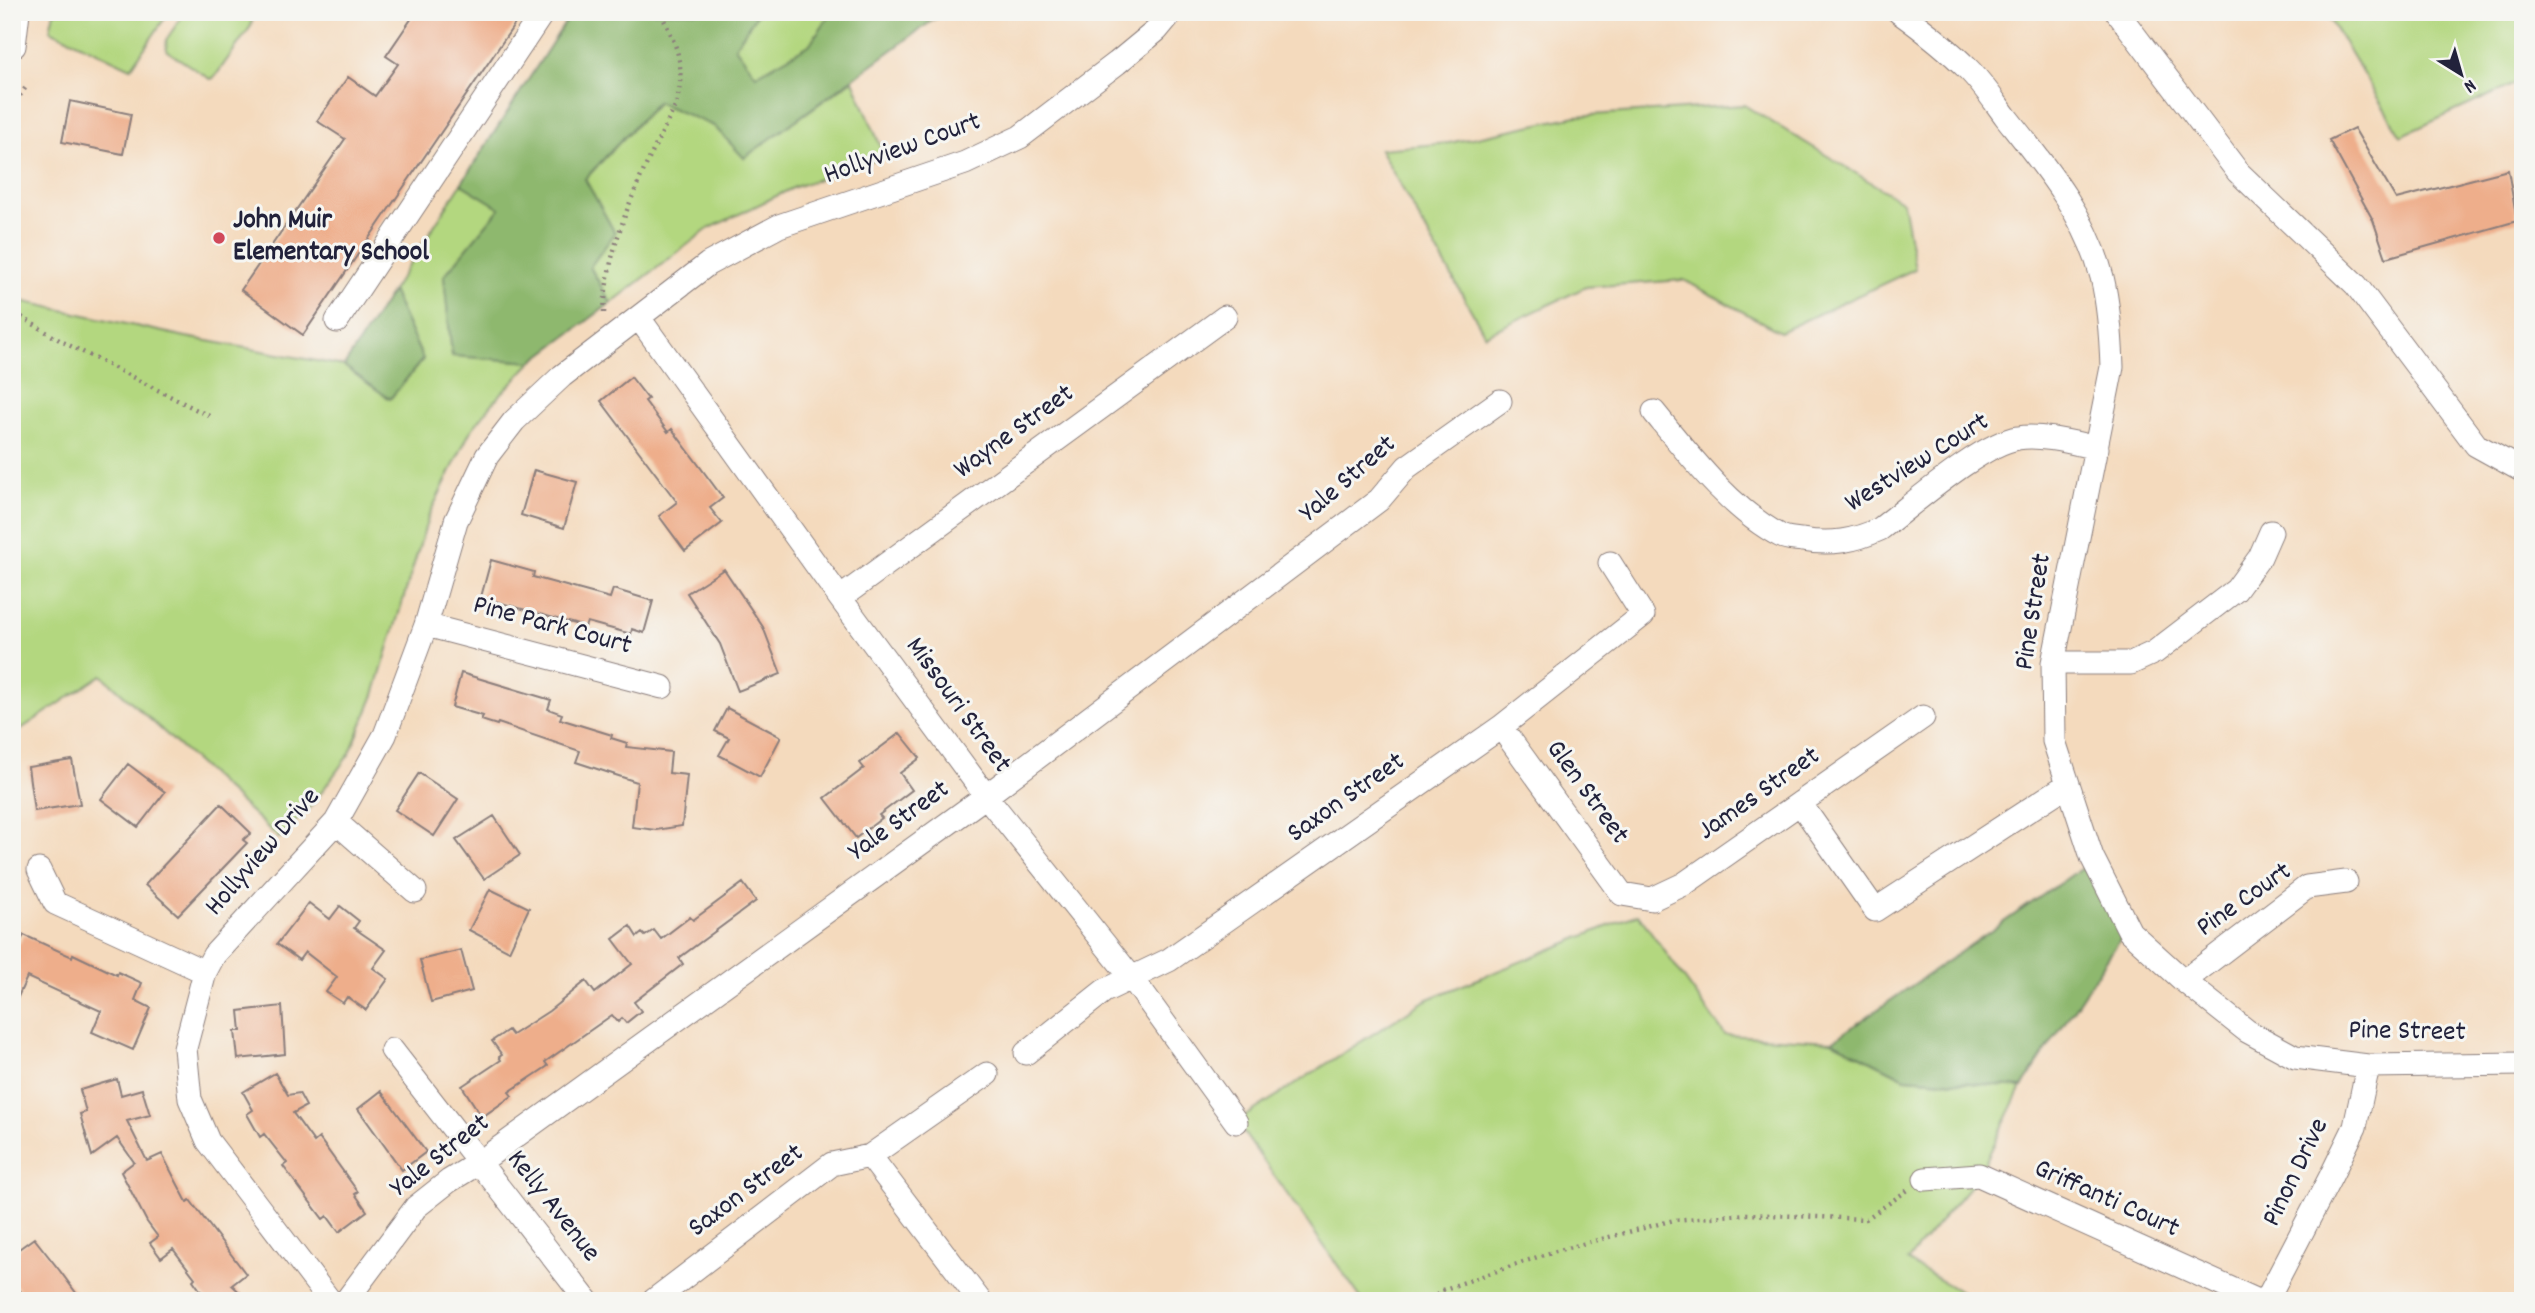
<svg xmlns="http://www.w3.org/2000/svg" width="2535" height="1313" font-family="Dekko,sans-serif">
  <rect width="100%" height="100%" fill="#f6f6f2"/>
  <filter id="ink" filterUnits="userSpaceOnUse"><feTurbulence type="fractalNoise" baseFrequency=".0143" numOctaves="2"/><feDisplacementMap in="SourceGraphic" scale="14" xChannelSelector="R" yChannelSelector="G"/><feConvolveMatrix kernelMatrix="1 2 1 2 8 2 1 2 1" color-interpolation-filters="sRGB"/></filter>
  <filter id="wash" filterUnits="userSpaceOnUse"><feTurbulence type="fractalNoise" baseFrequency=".00686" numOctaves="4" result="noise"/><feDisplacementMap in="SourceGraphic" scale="28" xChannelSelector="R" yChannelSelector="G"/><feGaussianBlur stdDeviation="1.57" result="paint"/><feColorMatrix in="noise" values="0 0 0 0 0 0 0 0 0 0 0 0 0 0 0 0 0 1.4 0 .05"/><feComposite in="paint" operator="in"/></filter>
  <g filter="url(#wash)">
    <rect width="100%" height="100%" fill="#f4dabd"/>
    <path fill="#b3d77f" stroke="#6a7c5d" stroke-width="2" d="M54,12h115l-38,56 -81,-38z
      M185,12h63l4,8 -1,6 -37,52 -4,1 -43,-28 -1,-11z
      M758,12h74l-22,33 -54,31 -21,-29z
      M2325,12h198v68l-122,56z
      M853,80l32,77 -90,30 -87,42 -97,74 -21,-36 -5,-88 73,-77 56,24 30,31z
      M1744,105l159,97 12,67 -135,63 -96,-52 -98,7 -101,48 -105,-186 69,-6 127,-27z
      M461,184l40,24 -57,68 8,79 80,7 -34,35 -28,35 -41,83 -55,180 -24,58 -38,52 -33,33 -177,-163 -90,60v-436l174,38 158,29 46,33 33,-40 -31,-68z
      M1638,914l87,121 107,6 73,37 117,9 -43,88 -72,86 69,40h-613l-127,-179 190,-122z"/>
    <path fill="#8eb86e" stroke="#586d54" stroke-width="2" d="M572,12h186l-23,35 21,28 53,-30 23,-33h112l-200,146 -30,-32 -57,-24 -72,77 30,54 -25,34 21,36 -79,59 -80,-6 -8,-80 56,-68 -39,-24z
      M392,291l31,68 -33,40 -46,-33z
      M2092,861l33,71 -103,155 -117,-9 -73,-37z"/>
    <g id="blocks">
      <path fill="#eeae8b" d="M416,12h107l-220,323 -62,-45 104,-151 -28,-18 31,-44 27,19 23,-32 -12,-8z
        M70,101l61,13 -8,40 -61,-12z
        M2354,128l42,71 112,-29 9,51 -131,37 -13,-38 -44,-80z
        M631,377l17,22 -3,2 23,31 4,-3 51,69 -13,10 12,15 -37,28 -26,-35 18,-14 -76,-101z
        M534,470l43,12 -13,46 -43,-13z
        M491,560l43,12 -1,5 77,21 3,-9 40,12 -9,32 -12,-4 -1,5 -44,-12 -2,5 -104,-30z
        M724,569l39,58 18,47 -43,17 -18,-47 -33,-51z
        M461,673l90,27 -3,9 14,5 -2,5 52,16 -1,3 16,5 -1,4 45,5 -2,21 18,2 -5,51 -26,4 -24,-3 5,-45 -61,-20 4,-11 -82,-28 -1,2 -16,-5 2,-4 -31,-9z
        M727,708l54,29 -21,40 -41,-22 10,-17 -14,-7z
        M900,733l20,25 -20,15 12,17 -33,25 3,3 -26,20 -31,-40 39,-30 -4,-5z
        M72,760l8,44 -46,7 -6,-44z
        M128,764l37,28 -27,35 -37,-28z
        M419,773l39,26 -24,37 -39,-26z
        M221,804l30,29 -8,7 4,3 -69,72 -33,-30z
        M494,816l26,39 -36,24 -28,-39z
        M743,883l13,18 -77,57 4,6 -49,38 7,9 -15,12 -4,-5 -4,4 -6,-7 -67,47 3,4 -39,26 3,4 -30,21 -20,-31 39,-26 -2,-3 3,-2 -10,-14 16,-11 4,5 37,-24 37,-30 9,12 37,-29 -19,-25 17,-13 7,11 5,-4 3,3 9,-6 7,9 29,-22 3,3z
        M490,889l39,19 -20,43 -40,-21z
        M309,903l21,16 10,-13 19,15 -5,7 32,22 -13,18 15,11 -22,31 -19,-13 -4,6 -17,-11 11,-15 -32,-25 -6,8 -22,-16z
        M24,935l48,22 1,-3 44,21 1,-3 24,11 -7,17 16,8 -18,42 -41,-18 9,-21 -74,-34 -15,33v-69l7,3z
        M461,950l11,41 -41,11 -11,-42z
        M282,1006l3,48 -47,5 -3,-28h6l-2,-20z
        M275,1073l13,22 11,-2 7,13 -13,7 21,29 5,-4 39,54 -3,2 12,17 -28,21 -12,-16 -4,3 -40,-53 4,-3 -23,-29 -4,3 -13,-23 6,-4 -10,-18z
        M117,1079l4,16 21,-6 8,26 -23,6 20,40 15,-7 25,48 3,-2 56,74 -14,11 17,16h-41l-15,-21 2,-2 -22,-29 -12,9 -11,-15 8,-6 -11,-15 -26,-50 13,-10 -17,-24 -25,18 -12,-42 6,-2 -6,-22z
        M381,1091l45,61 -24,18 -44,-61z
        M34,1238l26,33 22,30h-54l-16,-21v-26z"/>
    </g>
  </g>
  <g filter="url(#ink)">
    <use href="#blocks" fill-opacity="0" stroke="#8b7e7c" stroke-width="2"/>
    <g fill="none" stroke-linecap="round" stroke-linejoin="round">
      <g stroke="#8b7e7c" stroke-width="25">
        <path id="minor" d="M1899,12c25,18 49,37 70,58 14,14 25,31 37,47 38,48 80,98 96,160 7,30 9,59 10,90l-59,296 1,78 38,116 38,75 54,49 63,50 48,26 73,9 155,-2
          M2117,12l121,160 118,113 120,160 47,26
          M14,46l4,-34
          M639,318l201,280 146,198 145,181 105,145
          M337,321l206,-309
          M1654,412c35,43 77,98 127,124 6,3 14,3 21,4 29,5 52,1 78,-11 32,-24 102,-86 138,-91 23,-4 56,5 79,10
          M840,598l385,-281
          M426,625l236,62
          M2053,663h78l24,-11 81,-62 24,-33 11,-25
          M1501,727l121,167 30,5 32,-15 239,-167
          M1800,803l75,107 192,-125
          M336,822l79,69
          M39,870l16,33 150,69
          M2184,981l123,-94 39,-5
          M392,1050l195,251
          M1026,1053l78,-62 65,-31 332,-233 142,-112 -33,-52
          M870,1156l110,145
          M1925,1179l54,-4 279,126
          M330,1301l-122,-160 -18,-42 -5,-51 20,-76 9,-17 122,-133 49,-87 41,-110 30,-104 31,-65 27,-35 48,-45 146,-112 71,-38 186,-63 55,-26 97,-74 40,-33 15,-18
          M346,1301l70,-94 33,-26 31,-19 506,-366 393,-296 28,-33 93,-66
          M653,1301l179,-137 38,-8 117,-82
          M2266,1301l65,-125 24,-49 13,-61"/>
      </g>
      <path stroke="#8b7e7c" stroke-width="4.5" stroke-dasharray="2 5" stroke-linecap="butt" d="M12,107l14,-20
        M12,307l8,9 41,25 152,77
        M604,313c3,-74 39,-143 72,-208 10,-39 2,-58 -16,-93
        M1435,1301l4,-10 113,-39 122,-32 73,-6 119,5 42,-29"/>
      <use href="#minor" stroke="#fff" stroke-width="23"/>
    </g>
  </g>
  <circle fill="#d1495b" stroke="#f6f6f2" stroke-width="2.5" cx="219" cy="238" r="7"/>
  <g text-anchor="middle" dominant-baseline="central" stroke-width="6" stroke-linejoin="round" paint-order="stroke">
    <g font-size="28" fill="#22223b" stroke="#f6f6f2">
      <text transform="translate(903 150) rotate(-20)">Hollyview Court</text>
      <text transform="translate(1015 433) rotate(-36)">Wayne Street</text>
      <text transform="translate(1918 464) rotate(-32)">Westview Court</text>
      <text transform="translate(1349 480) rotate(-41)">Yale Street</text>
      <text transform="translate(2035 612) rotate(-81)">Pine Street</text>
      <text transform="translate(552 627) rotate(15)">Pine Park Court</text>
      <text transform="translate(957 706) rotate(54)">Missouri Street</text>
      <text transform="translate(1586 793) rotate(54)">Glen Street</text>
      <text transform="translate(1760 795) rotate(-35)">James Street</text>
      <text transform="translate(1347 799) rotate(-35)">Saxon Street</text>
      <text transform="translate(900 822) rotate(-36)">Yale Street</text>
      <text transform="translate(264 853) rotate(-49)">Hollyview Drive</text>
      <text transform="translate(2245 901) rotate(-35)">Pine Court</text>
      <text transform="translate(2407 1033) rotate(1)">Pine Street</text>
      <text transform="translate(441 1157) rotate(-38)">Yale Street</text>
      <text transform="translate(2297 1173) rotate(-64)">Pinon Drive</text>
      <text transform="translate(747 1192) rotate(-37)">Saxon Street</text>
      <text transform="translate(2106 1200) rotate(24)">Griffanti Court</text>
      <text transform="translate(552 1207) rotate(52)">Kelly Avenue</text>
    </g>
    <g font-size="28" font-weight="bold" fill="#22223b" stroke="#f6f6f2" text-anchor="start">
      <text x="233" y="222">John Muir<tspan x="233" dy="32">Elementary School</tspan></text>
    </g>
  </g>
  <rect width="2535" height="1313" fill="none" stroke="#f6f6f2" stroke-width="42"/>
  <g transform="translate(2461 74) rotate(143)" stroke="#f6f6f2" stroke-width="5" paint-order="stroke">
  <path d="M0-5L12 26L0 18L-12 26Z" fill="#22223b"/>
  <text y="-10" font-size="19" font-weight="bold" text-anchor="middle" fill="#22223b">N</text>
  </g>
</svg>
